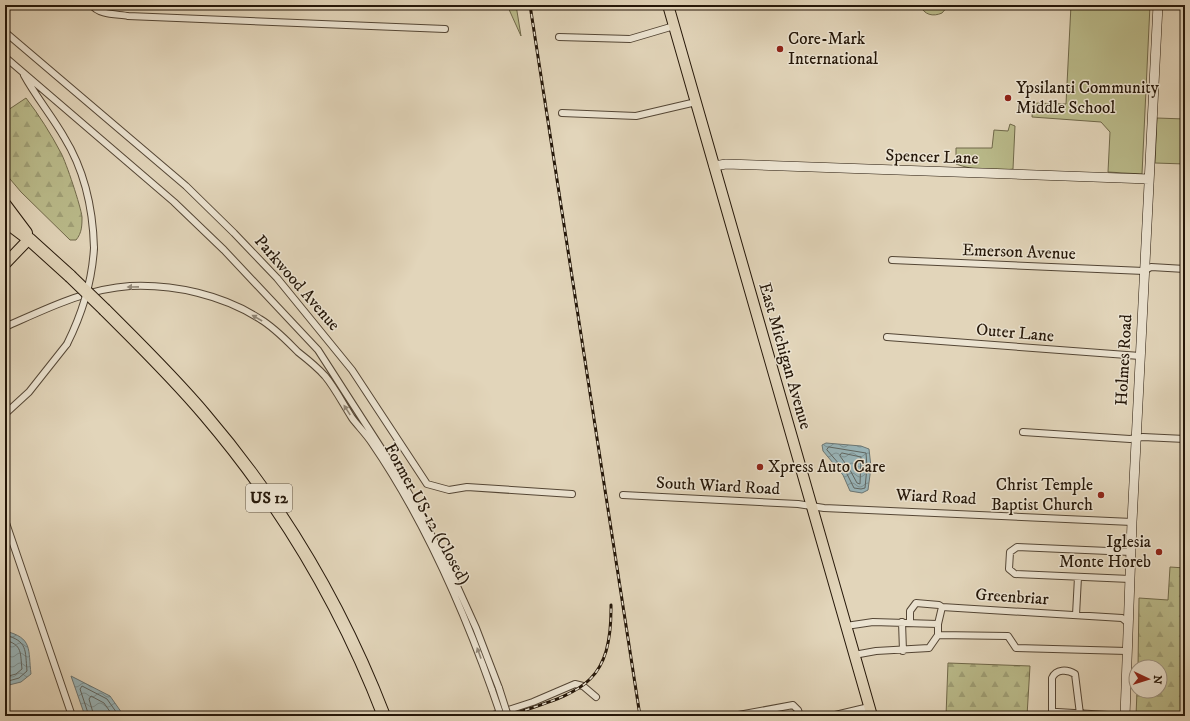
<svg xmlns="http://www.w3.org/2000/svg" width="1190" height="721" font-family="'IM FELL DW Pica',serif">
  <defs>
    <pattern id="forest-firs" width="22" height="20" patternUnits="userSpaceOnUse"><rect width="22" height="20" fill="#babb8b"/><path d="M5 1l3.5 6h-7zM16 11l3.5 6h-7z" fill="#a0a077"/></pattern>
    <pattern id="water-waves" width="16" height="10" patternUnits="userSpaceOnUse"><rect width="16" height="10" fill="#99b6bb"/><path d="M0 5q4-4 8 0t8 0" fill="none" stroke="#7d9396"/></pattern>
  </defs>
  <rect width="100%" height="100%" fill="#e2d5ba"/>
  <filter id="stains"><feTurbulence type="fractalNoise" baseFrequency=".005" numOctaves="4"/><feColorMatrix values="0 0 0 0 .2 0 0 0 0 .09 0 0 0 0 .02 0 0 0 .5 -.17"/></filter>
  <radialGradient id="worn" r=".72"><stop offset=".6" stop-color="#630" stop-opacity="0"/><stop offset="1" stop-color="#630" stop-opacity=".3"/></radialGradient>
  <path fill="#babb8b" stroke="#70694a" d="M920,5h29l-7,8c-9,4 -18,2 -22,-8z
    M1071,5h79l-8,169 -34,-2 2,-40 -9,-10 -69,-5 1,-14 33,1z
    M1157,118l28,1v45l-30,-1z
    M1010,124l5,2 -2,43c-18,3 -41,1 -57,-5v-16h36l2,-18 14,1z"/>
  <path fill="url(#forest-firs)" stroke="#70694a" d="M507,5h9l5,31z
    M26,98c13,17 25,36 35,55 5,9 20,54 21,64 0,8 0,16 -6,23h-6l-49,-48 -16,-19v-61z
    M1170,567l15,1v148h-49l1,-25h23v-24h-22l1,-69 29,2z
    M948,663l82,3 -3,50h-81z"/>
  <path fill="url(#water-waves)" stroke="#6b7674" d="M826,443l35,3 8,3 2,18 -3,23 -6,3 -12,-2 -7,-16 -20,-24 -1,-6z
    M5,631c28,7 23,18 26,43l-10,8 -16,4z
    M71,676l39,20 14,20h-39z"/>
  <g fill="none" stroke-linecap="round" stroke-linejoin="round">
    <path stroke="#5f6662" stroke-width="1" d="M829,447l37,6 1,14 -2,21 -4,1 -7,-1 -8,-16 -19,-22z
      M842,453l19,4 -1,27 -3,-1 -7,-13 -10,-14z
      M5,635c23,6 20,15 22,36l-8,7 -14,4
      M5,640c18,5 15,13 17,29l-6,5 -11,3
      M89,716l-9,-27 2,-3 25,13 12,17
      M94,716l-5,-17 2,-3 13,7 9,13"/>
    <g stroke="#544635" stroke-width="8">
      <path id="street" d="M92,5c6,10 26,9 36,11l317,13
        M5,32l181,154 48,47 43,45 75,92 75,114 22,6 18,-3 105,7
        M559,37l71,2 44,-13
        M5,57l169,145 50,48 94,100 74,115 26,44 34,66 24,53 23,60
        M24,75c12,22 28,41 40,62 21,34 29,72 30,111
        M562,113l74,3 60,-14
        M892,260l252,11 7,-4 34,2
        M5,327c41,-18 80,-38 125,-41 44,-2 93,9 130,33 15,9 26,21 38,33 9,7 19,15 27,24 10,12 18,28 27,42 6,8 14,16 20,25 52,76 89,160 120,247
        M887,337l253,19
        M5,414l24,-22 38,-48
        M1023,432l107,7 13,-2 42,2
        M623,495l175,9 26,4 308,14
        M5,520l67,196
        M1130,579l-115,-5 -6,-5 1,-17 7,-5 114,5
        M1076,615l2,-38
        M902,622l1,29
        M910,623v-12l6,-8 23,2 3,2 180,11 6,5
        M846,626l27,-4 65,2
        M938,635v-11l4,-17
        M854,655l22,-4 53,-3 9,-13 70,1 8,12 111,3
        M1052,714v-36c4,-9 15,-9 23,-4l5,40
        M490,716l43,-14 42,-18 8,2 13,11
        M733,716l60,-11 5,5 2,6
        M831,716l38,-9
        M1051,716l2,-4h4l68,4"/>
    </g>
    <g stroke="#251709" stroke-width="10">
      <path id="secondary" d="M714,166l12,-2 423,15
        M1125,716l7,-194 26,-517"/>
    </g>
    <g stroke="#251709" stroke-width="12">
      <path id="primary" d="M668,5l204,711
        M5,264l24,-25"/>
    </g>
    <g stroke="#251709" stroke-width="14">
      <path id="highway" d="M5,205l21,28
        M5,221l24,18 41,37
        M105,310c34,34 69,68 100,105 76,89 137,192 179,301"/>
    </g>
    <use href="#street" stroke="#ece4d2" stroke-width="6"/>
    <use href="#secondary" stroke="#ece4d2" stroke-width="9"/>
    <use href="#primary" stroke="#e2d5ba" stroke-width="10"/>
    <use href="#highway" stroke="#e2d5ba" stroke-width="12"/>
    <g stroke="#251709" stroke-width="3">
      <path id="rail" d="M530,5l110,711
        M508,716c69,-24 104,-27 103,-111"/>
    </g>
    <use href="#rail" stroke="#ece4d2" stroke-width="1.5" stroke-dasharray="4.5" stroke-linecap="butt"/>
    <g stroke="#544635" stroke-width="8" stroke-linecap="butt">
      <path id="street-bridge" d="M67,344c15,-30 25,-62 27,-96
        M499,688l9,28
        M492,690l9,26"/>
    </g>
    <g stroke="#251709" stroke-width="14" stroke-linecap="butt">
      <path id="highway-bridge" d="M70,276l35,34"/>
    </g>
    <use href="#street-bridge" stroke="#ece4d2" stroke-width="6"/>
    <use href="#highway-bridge" stroke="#e2d5ba" stroke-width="12"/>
  </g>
  <defs><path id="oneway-solid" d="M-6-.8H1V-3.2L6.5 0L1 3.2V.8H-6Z"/></defs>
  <g fill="#928878">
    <use href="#oneway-solid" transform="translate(133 287) rotate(179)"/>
    <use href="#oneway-solid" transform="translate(257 318) rotate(-150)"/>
    <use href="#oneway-solid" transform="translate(347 410) rotate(-123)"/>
    <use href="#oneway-solid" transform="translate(479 653) rotate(-110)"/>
  </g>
  <g fill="#8f2418" stroke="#ece4d2" stroke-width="1.5">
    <circle cx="780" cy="49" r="4"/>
    <circle cx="1008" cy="98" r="4"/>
    <circle cx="760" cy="467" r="4"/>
    <circle cx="1101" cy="495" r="4"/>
    <circle cx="1159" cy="552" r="4"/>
  </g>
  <g text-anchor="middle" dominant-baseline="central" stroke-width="3" stroke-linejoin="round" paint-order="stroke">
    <rect fill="#ece4d2" stroke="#615445" stroke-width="1" x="246" y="484" width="46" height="28" rx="3"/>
    <g font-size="16" font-weight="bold" fill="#251709">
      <text x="269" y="498">US 12</text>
    </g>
    <g font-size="17" fill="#251709" stroke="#ece4d2" text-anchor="start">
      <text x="788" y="39">Core-Mark<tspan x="788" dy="20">International</tspan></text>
      <text x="1016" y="88">Ypsilanti Community<tspan x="1016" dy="20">Middle School</tspan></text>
      <text x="768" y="467">Xpress Auto Care</text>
      <text x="1093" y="485" text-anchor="end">Christ Temple<tspan x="1093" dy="20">Baptist Church</tspan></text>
      <text x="1151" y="542" text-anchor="end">Iglesia<tspan x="1151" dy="20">Monte Horeb</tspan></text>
    </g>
    <g font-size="17" fill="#251709" stroke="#ece4d2">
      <text transform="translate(932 157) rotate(2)">Spencer Lane</text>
      <text transform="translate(1019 252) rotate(2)">Emerson Avenue</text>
      <text transform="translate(297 283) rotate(49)">Parkwood Avenue</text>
      <text transform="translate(1015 333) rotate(5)">Outer Lane</text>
      <text transform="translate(785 356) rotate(74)">East Michigan Avenue</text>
      <text transform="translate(1124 360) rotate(-87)">Holmes Road</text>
      <text transform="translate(718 486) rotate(3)">South Wiard Road</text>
      <text transform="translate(936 497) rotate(3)">Wiard Road</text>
      <text transform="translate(427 514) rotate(61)">Former US-12 (Closed)</text>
      <text transform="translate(1012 597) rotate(4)">Greenbriar</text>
    </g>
  </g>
  <rect width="1190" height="721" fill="none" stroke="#e2d5ba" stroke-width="20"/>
  <rect x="6" y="6" width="1178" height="709" fill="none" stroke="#251709" stroke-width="2"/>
  <rect x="10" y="10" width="1170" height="701" fill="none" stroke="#251709"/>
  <g transform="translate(1148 679) rotate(94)"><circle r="19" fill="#ece4d2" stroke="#9c9282"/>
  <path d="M0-3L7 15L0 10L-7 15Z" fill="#8f2418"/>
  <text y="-6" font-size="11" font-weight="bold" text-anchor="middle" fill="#251709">N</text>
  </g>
  <rect width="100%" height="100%" filter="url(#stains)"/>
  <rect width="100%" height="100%" fill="url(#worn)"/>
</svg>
